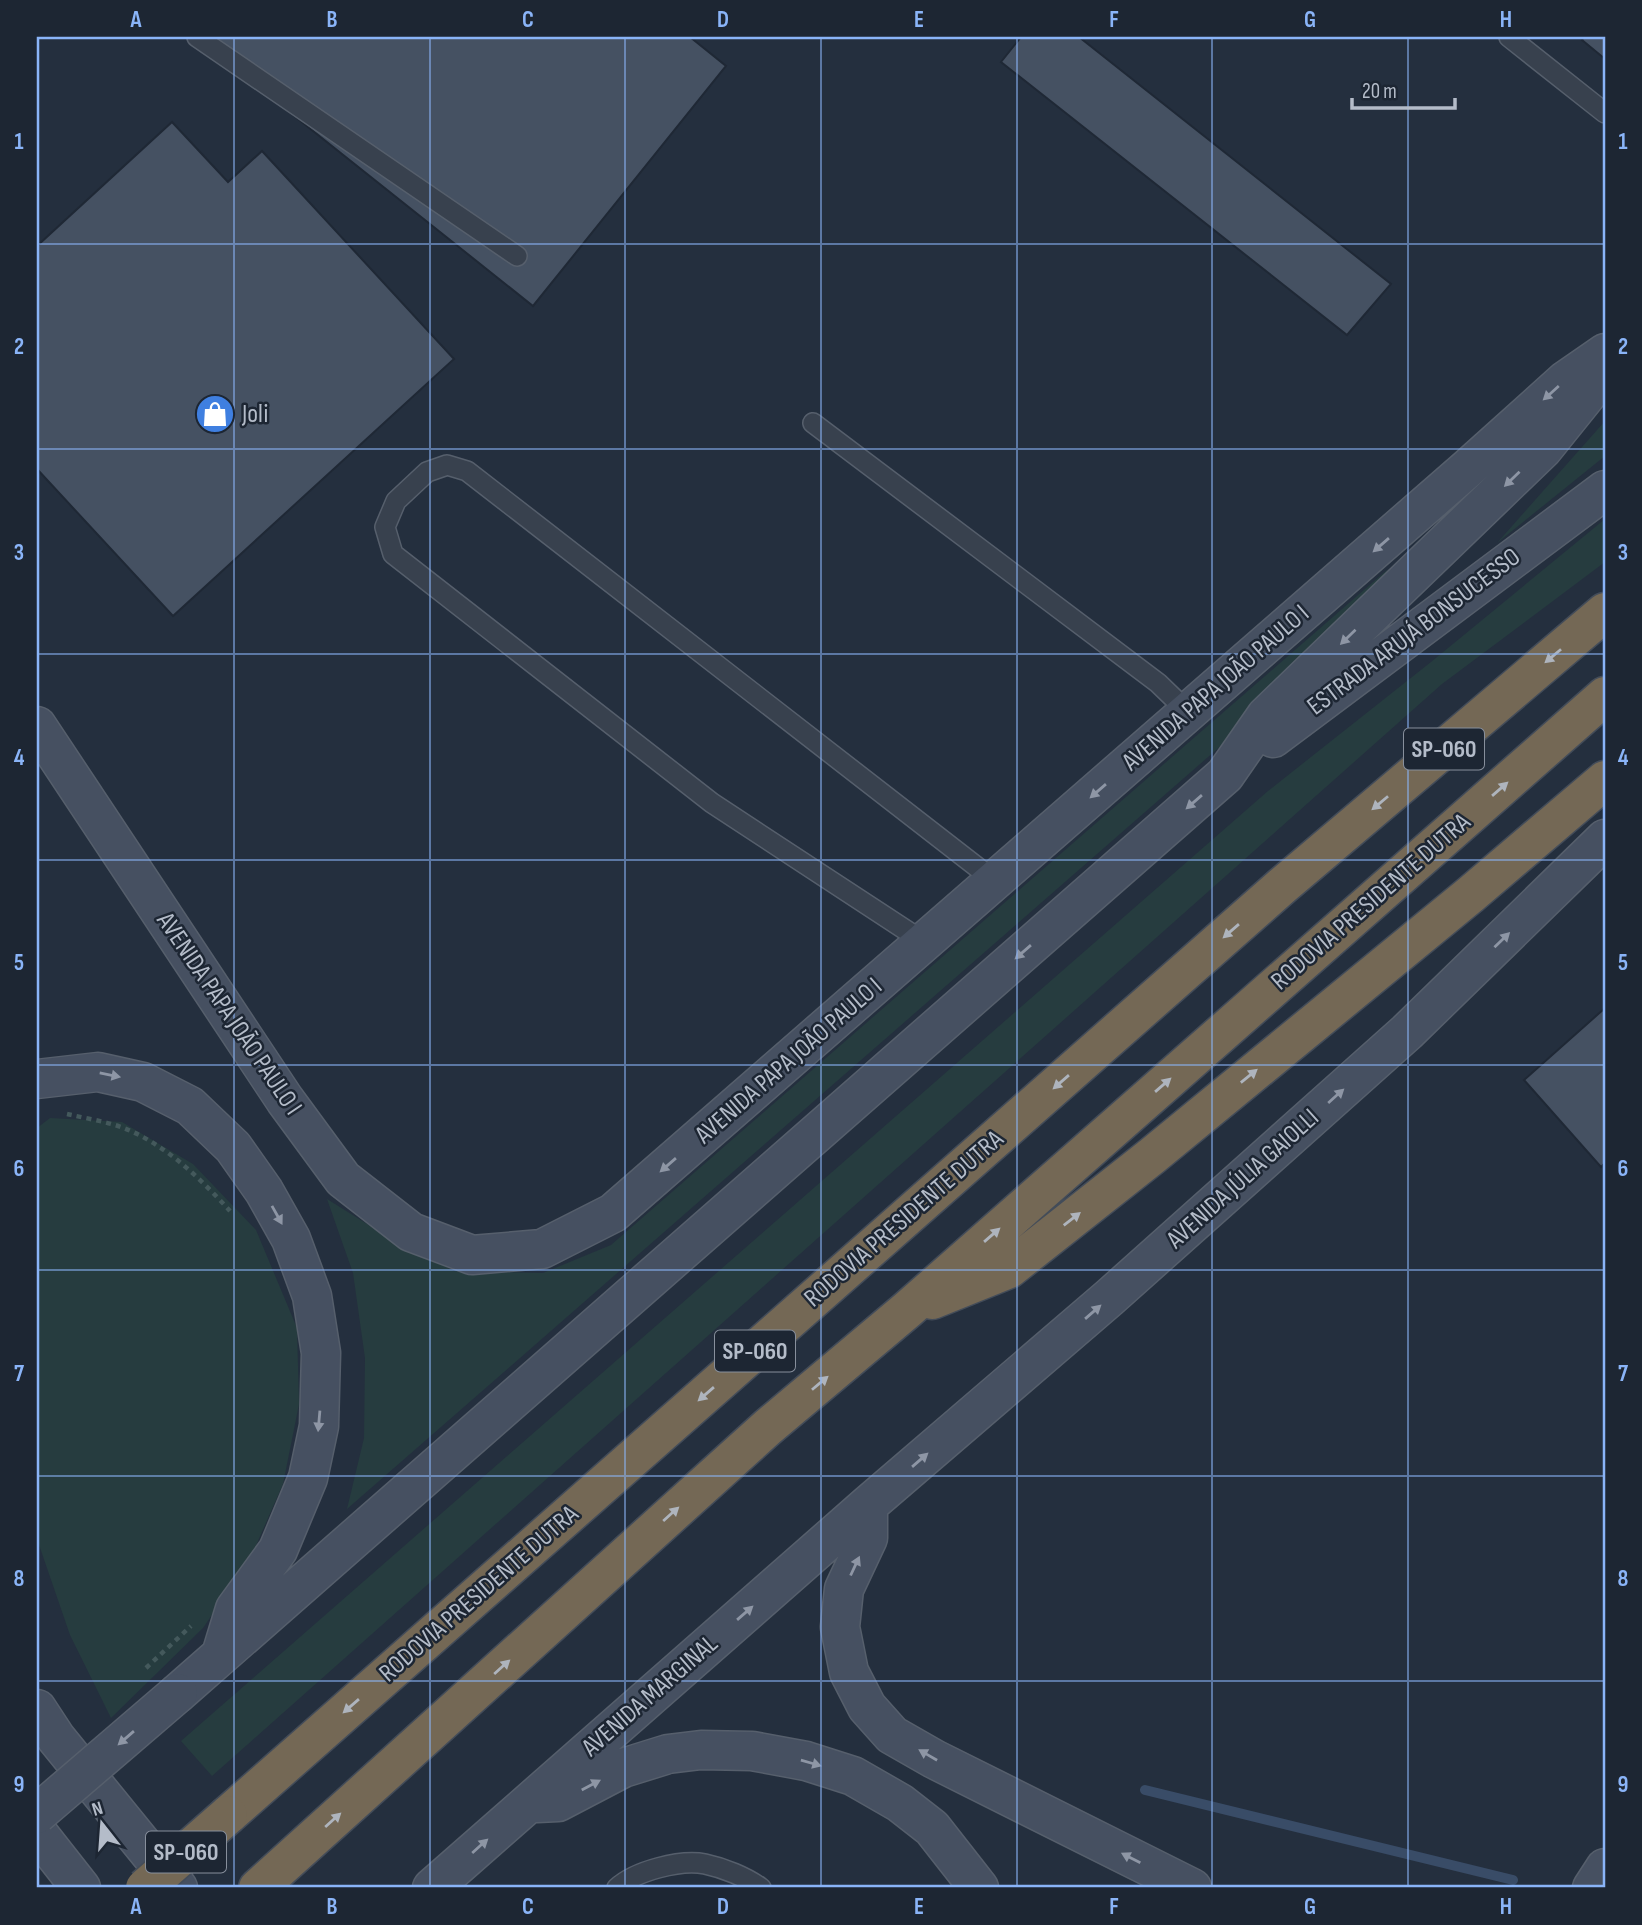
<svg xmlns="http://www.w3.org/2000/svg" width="1642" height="1925" font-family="'Sofia Sans Condensed',sans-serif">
  <rect width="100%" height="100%" fill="#242f3e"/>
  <path fill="#263c3f" d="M1605,421v35l-108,87z
    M1605,519v43l-163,122 -1230,1092 -31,-35 1087,-950 163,-129z
    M1388,569l-54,78 -987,862 17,-71 1,-80 -12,-85 -26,-74 61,38 66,34 89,2 68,-28z
    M50,1118l72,4 71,42 63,66 41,98 2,76 -16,80 -33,75 -47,69 -92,90 -41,-83 -33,-96v-411z"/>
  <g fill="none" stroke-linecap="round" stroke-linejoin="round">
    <path stroke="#394c67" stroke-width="10" d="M1145,1790l368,90"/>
  </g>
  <path fill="#455162" stroke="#1f2835" stroke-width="2" d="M195,37h495l36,29 -193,240z
    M1021,37h58l312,247 -44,51 -346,-273z
    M1584,37h21v22l-23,-19z
    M172,122l56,60 34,-31 192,208 -281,257 -136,-147v-223z
    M1605,1008v155l-4,4 -77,-87z"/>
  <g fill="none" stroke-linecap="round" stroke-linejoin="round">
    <g stroke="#565f6c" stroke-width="22">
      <path id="lane" d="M197,37l320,219
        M1509,37l96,76
        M813,423l345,260 30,29
        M924,942l-212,-139 -319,-249 -8,-27 11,-26 31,-29 20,-7 20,6 528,410
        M617,1888c18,-17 64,-29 88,-24 19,4 41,13 56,24"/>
    </g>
    <g stroke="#565f6c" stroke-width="41">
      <path id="secondary" d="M37,726l248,374 58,79 68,53 61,23 70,-6 71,-36 854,-744 99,-89 39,-27
        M1273,738l332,-248
        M37,1079l61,-7 45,10 47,24 43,41 31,44 27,48 21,57 9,57 -2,73 -11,52 -30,72 -43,59 -14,46
        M868,1505v33l-24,51 -4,38 9,45 18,35 25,28 42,24 258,129
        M178,1693l1047,-918 41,-59 277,-267 62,-77
        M37,1709l19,29 122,150
        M537,1803l21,-1 65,-34 45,-14 33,-4 51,1 54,10 47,15 47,27 32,25 47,60
        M37,1832l44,56
        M432,1888l436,-383 241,-207 298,-266 198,-193
        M1592,1888l13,-20"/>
    </g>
    <g stroke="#434c59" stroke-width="41">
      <path id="highway" d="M932,1300l77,-31 143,-113 318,-261 135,-115
        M228,1815l1054,-929 323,-274
        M258,1888l510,-461 139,-117 698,-614"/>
    </g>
    <path stroke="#44595c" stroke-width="4.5" stroke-dasharray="5 5" stroke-linecap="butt" d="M67,1114c17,4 37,7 54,13 43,16 78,50 109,84
      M146,1668l45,-42"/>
    <use href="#lane" stroke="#38414e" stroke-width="19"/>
    <use href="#secondary" stroke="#465061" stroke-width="38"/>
    <use href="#highway" stroke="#746855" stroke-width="38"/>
    <g stroke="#565f6c" stroke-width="41" stroke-linecap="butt">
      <path id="secondary-bridge" d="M37,1814l141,-121"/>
    </g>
    <g stroke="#434c59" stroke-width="41" stroke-linecap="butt">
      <path id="highway-bridge" d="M145,1888l83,-73"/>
    </g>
    <use href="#secondary-bridge" stroke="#465061" stroke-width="38"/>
    <use href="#highway-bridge" stroke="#746855" stroke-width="38"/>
  </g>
  <defs><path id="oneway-solid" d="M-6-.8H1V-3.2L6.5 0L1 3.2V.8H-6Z" transform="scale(1.75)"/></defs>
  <g fill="#8e96a5">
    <use href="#oneway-solid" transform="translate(1551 393) rotate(138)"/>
    <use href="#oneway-solid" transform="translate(1512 479) rotate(136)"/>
    <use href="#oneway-solid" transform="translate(1381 545) rotate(139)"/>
    <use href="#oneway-solid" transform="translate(1348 637) rotate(136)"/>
    <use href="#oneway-solid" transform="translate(1098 791) rotate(139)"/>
    <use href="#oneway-solid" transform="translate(1194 802) rotate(139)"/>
    <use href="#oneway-solid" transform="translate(1502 940) rotate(-44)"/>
    <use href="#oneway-solid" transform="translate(1023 952) rotate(139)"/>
    <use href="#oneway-solid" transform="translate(110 1075) rotate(11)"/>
    <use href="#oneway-solid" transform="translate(1336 1096) rotate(-42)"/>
    <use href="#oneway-solid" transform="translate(668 1165) rotate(139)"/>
    <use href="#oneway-solid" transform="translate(277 1215) rotate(61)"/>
    <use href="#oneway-solid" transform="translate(1093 1312) rotate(-41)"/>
    <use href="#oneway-solid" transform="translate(319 1421) rotate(95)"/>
    <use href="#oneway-solid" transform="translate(920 1460) rotate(-41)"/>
    <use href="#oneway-solid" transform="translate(855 1566) rotate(-65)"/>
    <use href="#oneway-solid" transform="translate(745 1613) rotate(-41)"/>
    <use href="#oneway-solid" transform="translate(126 1738) rotate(139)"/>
    <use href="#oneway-solid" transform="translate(928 1755) rotate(-150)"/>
    <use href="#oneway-solid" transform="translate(811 1763) rotate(16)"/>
    <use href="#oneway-solid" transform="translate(591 1785) rotate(-28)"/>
    <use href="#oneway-solid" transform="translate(480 1846) rotate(-42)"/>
    <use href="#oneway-solid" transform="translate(1131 1858) rotate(-153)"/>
  </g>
  <g fill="#aeb4bd">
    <use href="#oneway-solid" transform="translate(1553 656) rotate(140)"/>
    <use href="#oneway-solid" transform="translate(1500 789) rotate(-41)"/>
    <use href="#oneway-solid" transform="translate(1380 803) rotate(140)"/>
    <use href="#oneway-solid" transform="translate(1231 931) rotate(139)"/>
    <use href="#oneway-solid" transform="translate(1249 1076) rotate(-39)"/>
    <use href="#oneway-solid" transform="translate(1061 1082) rotate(139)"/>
    <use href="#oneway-solid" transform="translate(1163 1085) rotate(-41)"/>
    <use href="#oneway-solid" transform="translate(1072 1219) rotate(-38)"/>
    <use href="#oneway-solid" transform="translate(992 1235) rotate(-41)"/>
    <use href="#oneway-solid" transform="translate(820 1383) rotate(-40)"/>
    <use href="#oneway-solid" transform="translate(706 1394) rotate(139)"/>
    <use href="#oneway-solid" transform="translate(671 1514) rotate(-42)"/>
    <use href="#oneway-solid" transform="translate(502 1667) rotate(-42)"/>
    <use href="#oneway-solid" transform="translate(351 1706) rotate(139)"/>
    <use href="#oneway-solid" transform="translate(333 1820) rotate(-42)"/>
  </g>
  <path fill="none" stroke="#8ab4f8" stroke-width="2" stroke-opacity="0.55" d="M234,37v1851M430,37v1851M625,37v1851M821,37v1851M1017,37v1851M1212,37v1851M1408,37v1851M37,244h1568M37,449h1568M37,654h1568M37,860h1568M37,1065h1568M37,1270h1568M37,1476h1568M37,1681h1568"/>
  <defs>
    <g id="shop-disc" transform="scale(2.0125)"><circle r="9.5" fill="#3f7fe0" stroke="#1d2633"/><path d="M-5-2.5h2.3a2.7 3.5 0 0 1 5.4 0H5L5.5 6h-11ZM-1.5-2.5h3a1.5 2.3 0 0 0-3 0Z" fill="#fff"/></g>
  </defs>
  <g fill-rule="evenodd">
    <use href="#shop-disc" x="215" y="414"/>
  </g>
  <g text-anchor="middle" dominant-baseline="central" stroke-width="5" stroke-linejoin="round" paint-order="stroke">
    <g fill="#1d2633" stroke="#878f9c" stroke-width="2">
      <rect x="1404" y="728.5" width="80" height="41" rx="5"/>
      <rect x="715" y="1330.5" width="80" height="41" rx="5"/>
      <rect x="146" y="1831.5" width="80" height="41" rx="5"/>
    </g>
    <g font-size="24" font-weight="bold" fill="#b4bcc9">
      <text x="1444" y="749">SP-060</text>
      <text x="755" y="1351">SP-060</text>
      <text x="186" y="1852">SP-060</text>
    </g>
    <g font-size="26" fill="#b4bcc9" stroke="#1d2633" text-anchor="start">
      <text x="242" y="414">Joli</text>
    </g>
    <g font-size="26" fill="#b4bcc9" stroke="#1d2633">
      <text transform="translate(1414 632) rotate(-37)">ESTRADA ARUJÁ BONSUCESSO</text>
      <text transform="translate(1216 688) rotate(-41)">AVENIDA PAPA JOÃO PAULO I</text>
      <text transform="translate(1371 902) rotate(-41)">RODOVIA PRESIDENTE DUTRA</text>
      <text transform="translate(229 1014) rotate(56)">AVENIDA PAPA JOÃO PAULO I</text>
      <text transform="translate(789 1061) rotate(-41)">AVENIDA PAPA JOÃO PAULO I</text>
      <text transform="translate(1243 1179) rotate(-42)">AVENIDA JÚLIA GAIOLLI</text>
      <text transform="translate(904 1219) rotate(-41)">RODOVIA PRESIDENTE DUTRA</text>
      <text transform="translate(479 1594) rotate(-41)">RODOVIA PRESIDENTE DUTRA</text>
      <text transform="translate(650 1696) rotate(-41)">AVENIDA MARGINAL</text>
    </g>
  </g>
  <rect width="1642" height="1925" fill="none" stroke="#1d2633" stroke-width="77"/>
  <g transform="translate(102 1824) rotate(343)" stroke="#1d2633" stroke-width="5" paint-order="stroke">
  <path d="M0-5L12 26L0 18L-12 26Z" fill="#b4bcc9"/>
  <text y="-10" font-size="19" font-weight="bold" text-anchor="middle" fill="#b4bcc9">N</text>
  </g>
  <path d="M1352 98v10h103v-10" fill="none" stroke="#b4bcc9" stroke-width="3.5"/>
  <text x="1362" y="98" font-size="21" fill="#b4bcc9" stroke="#1d2633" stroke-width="5" paint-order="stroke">20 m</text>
  <rect x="38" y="38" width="1566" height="1848" fill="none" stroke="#8ab4f8" stroke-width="2.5"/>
  <g font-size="23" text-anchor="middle" font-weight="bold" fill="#8ab4f8">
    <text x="136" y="27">A</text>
    <text x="332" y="27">B</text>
    <text x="528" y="27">C</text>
    <text x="723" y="27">D</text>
    <text x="919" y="27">E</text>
    <text x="1114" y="27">F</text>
    <text x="1310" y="27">G</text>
    <text x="1506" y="27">H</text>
    <text x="19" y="149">1</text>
    <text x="1623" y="149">1</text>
    <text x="19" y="354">2</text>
    <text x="1623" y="354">2</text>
    <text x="19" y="560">3</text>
    <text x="1623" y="560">3</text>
    <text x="19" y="765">4</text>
    <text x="1623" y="765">4</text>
    <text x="19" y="970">5</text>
    <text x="1623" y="970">5</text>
    <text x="19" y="1176">6</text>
    <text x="1623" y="1176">6</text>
    <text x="19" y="1381">7</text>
    <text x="1623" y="1381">7</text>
    <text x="19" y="1586">8</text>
    <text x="1623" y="1586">8</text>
    <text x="19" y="1792">9</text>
    <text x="1623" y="1792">9</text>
    <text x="136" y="1914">A</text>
    <text x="332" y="1914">B</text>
    <text x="528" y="1914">C</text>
    <text x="723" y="1914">D</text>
    <text x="919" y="1914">E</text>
    <text x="1114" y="1914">F</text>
    <text x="1310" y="1914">G</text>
    <text x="1506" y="1914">H</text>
  </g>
</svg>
